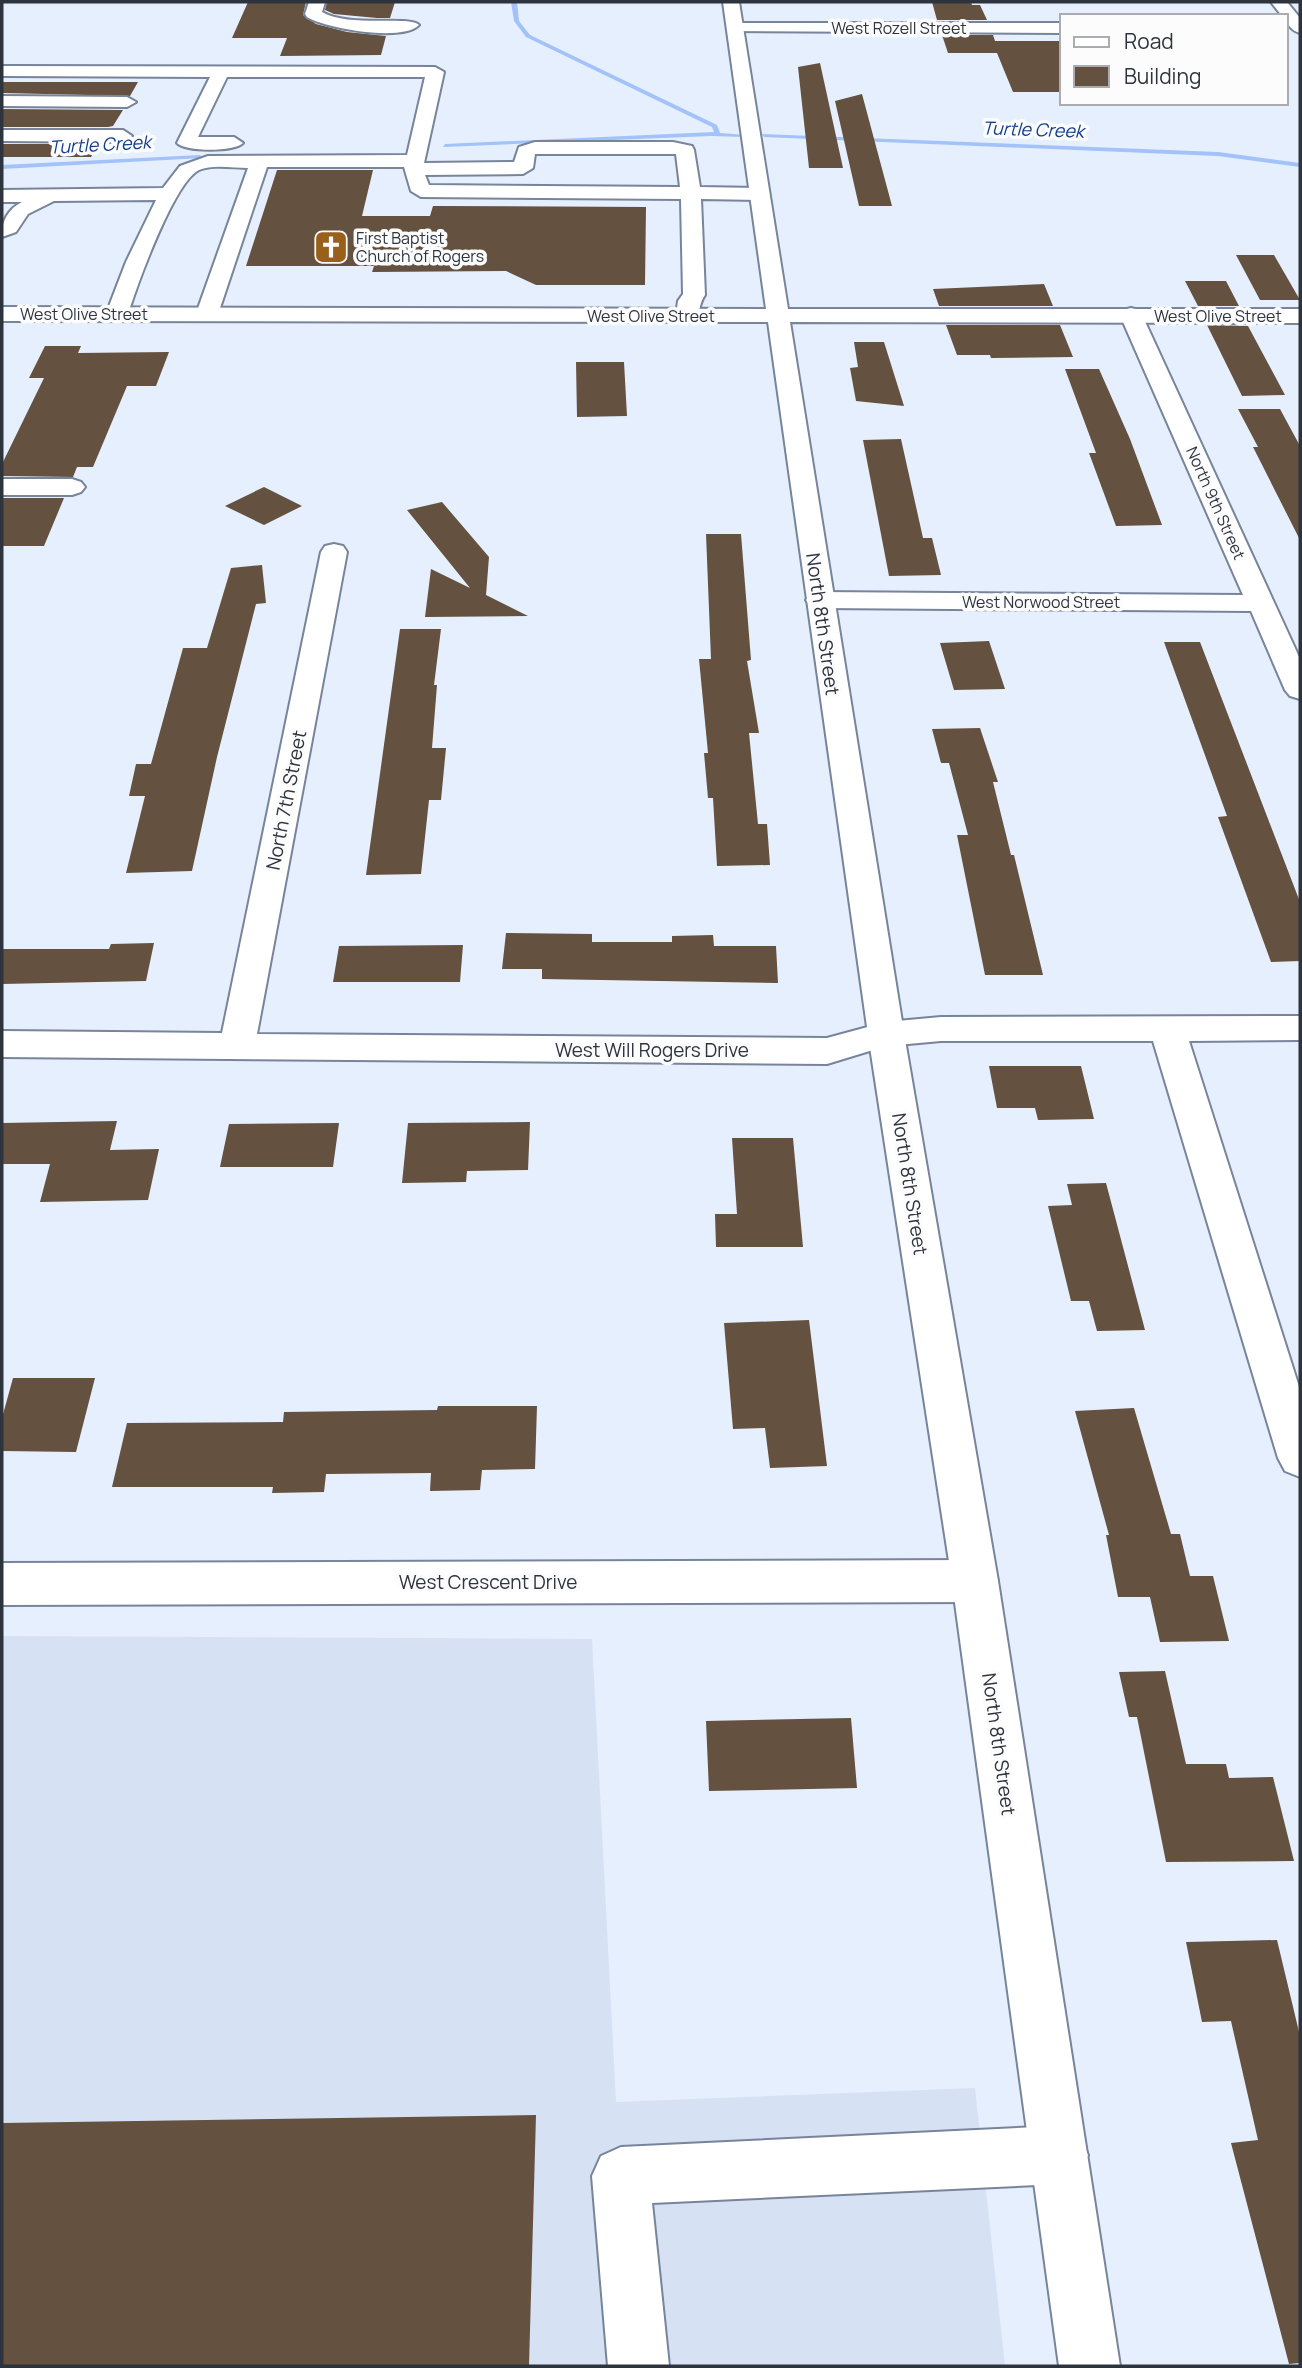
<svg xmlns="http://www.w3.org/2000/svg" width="1302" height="2368" font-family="Manrope,sans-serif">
  <rect width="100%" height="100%" fill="#e6effe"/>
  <path fill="#d6e1f3" d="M2,1636l590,3 24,463 359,-14 30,278h-1003z"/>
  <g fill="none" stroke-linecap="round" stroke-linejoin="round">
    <path fill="#a2c2f9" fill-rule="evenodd" d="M511,2h6l2,19 11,14 187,90 3,8 26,2 -3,2 -32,-1 -268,11 2,-3 269,-12 -2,-5 -186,-90 -12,-16z
      M762,134l456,18 82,11v4l-82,-11 -454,-19z
      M200,155l2,3 -200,11v-4z"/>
  </g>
  <path fill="#64513f" d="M248,2h58l-3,13 13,9 31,8 39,4 -5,19 -101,1 7,-18h-55z
    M327,2h68l-5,16h-13l-43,-4 -9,-4z
    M932,2h39l1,3h8l7,15h-50z
    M942,35h51l2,6h67v51h-49l-16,-39h-49z
    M820,63l23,105h-34l-11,-101z
    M2,82h136l-8,14 -128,-3z
    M862,94l30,112h-33l-24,-105z
    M2,109l121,1 -10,16 -5,1h-106z
    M2,144h96l-7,13h-89z
    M277,170h96l-11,46h68l3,-10 213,1 -1,78h-109l-30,-14 -134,1 2,-6h-128z
    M1236,255h38l26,45h-40z
    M1185,281h41l13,25h-41z
    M1044,284l9,22h-114l-6,-17z
    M946,325h114l13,32 -82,1 -1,-3h-33z
    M1207,325l41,1 37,69 -43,1z
    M854,342h30l20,64 -48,-5 -6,-33 8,-1z
    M45,346h36l-3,7 91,-1 -13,34h-29l-34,81h-16l-4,10 -71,-1v-12l42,-86h-15z
    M576,362h48l3,54 -50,1z
    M1065,369h34l31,70 32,86 -46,1 -27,-73h7z
    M1238,409h42l20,37v94l-47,-93h5z
    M901,439l22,99h9l9,37 -52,1 -26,-136z
    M264,487l38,19 -38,19 -39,-19z
    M2,498h62l-20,48h-42z
    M442,502l47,55 -3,38 42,21 -103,1 6,-48 39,19 -63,-78z
    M706,534h35l10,126 -4,1 12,72h-10l9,91h9l3,41 -53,1 -4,-68h-5l-4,-45h4l-9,-94h12z
    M262,565l4,38 -10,1 -39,153 -25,114 -66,2 19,-77h-16l7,-32h15l32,-116h24l24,-80z
    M400,629h41l-7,56h3l-5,63h14l-5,52h-12l-8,74 -55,1z
    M989,641l16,48 -51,1 -14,-47z
    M1164,642h36l100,260v59l-29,1 -53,-145 9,-1z
    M980,728l18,54h-5l18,73h3l29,120h-58l-28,-140h11l-19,-72h-8l-9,-34z
    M506,933l86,1v8h80v-6l41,-1 1,11h62l2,37 -236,-4v-10h-40z
    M154,943l-8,38 -144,3v-35h107l2,-5z
    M463,945l-3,37h-127l6,-36z
    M989,1066h92l13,53 -56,1 -3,-12h-38z
    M117,1121l-7,29 49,-1 -11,51 -108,2 10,-38h-48v-41z
    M530,1122l-2,48 -61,1 -1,11 -64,1 6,-60z
    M339,1123l-6,44h-113l9,-43z
    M732,1138h61l10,109h-87l-1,-33h22z
    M1106,1183l39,147 -48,1 -8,-30h-18l-23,-95 24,-1 -5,-21z
    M809,1320l18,146 -57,2 -5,-40 -32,1 -9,-106z
    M13,1378h82l-19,74 -74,-1v-33z
    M438,1406h99l-2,63 -53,1 -2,20 -50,1 1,-18 -105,1 -2,18 -52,1 1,-6h-161l15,-64 156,-1 1,-10 153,-2z
    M1134,1408l37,126h9l10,42h23l16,65 -69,1 -10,-45h-32l-12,-62h3l-34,-124z
    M1165,1671l21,93h40l3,14 44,-1 21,84 -128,1 -29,-145h-8l-10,-45z
    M851,1718l6,70 -148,3 -3,-70z
    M1277,1940l23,96v327l-11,1 -58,-221 27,-3 -27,-119 -29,1 -16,-80z
    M536,2115l-7,251h-527v-243z"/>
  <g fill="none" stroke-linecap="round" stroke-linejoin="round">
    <g stroke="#77849a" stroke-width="4">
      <path id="minor" d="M309,2h16l-3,10c27,16 88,3 97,13 -16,17 -92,4 -112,-8l-2,-3z
        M1271,2h16l13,16v15c-8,-2 -14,-9 -14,-17h-4z
        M735,23h327v10l-333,-2 -2,-3 2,-3z
        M2,66l433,1 9,5 -20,91 90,-1 5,-15 16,-5h138l19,4 2,4 6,37 59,1 10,6 -10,6 -58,-1 4,96c-6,8 -5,18 -10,26h-16l-3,-5 2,-15 5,-7 -2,-95 -260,-2 -10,-6 -7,-24h-137l-49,147 -3,5h-16l-3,-5 52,-146c-15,0 -35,-4 -49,2 -25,12 -62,115 -71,144l-3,5h-16l-3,-5 20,-52 30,-62 -102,1 -26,13 -12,18 -14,5c-1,-15 6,-28 20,-35h-20v-12l161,-2 17,-22 28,-10 199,-1 18,-78h-198l-29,60h36l9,6c-8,9 -58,9 -66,0l33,-66 -208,-1zM535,154h141l4,33 -251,-2 -4,-10 98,-1 10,-6z
        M2,96l125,1 9,5 -9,5 -125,-1z
        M2,130h121l9,6 -9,6 -121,-1z
        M1131,308l8,2 3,5 158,344v40l-10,-3 -5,-6 -34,-79 -431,-3 -10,-2 -4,-6 4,-6 10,-2 423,3 -123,-280 3,-5z
        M2,479h70l9,3 4,5 -4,5 -9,3h-70z
        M334,544l9,2 4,6 -90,482 570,4 59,-16 55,-5 359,-1v24l-111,1 111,349v87l-15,-6 -7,-13 -125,-417h-212l-55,5 -59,18 -825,-7v-26l220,2 99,-481 4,-6z
        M975,1560l16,6 7,15 -7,15 -16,6 -973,3v-42z
        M1059,2126l20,9 9,20 -9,20 -20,9 -407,19 17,163h-61l-16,-190 9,-20 20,-9z"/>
    </g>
    <g stroke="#77849a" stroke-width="4">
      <path id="major" d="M723,2h16l49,307h512v14l-510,-1 114,712 94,547 122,785h-61l-107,-785 -84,-547 -100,-712 -766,-1v-14l764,2z"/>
    </g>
    <use href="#minor" fill="#fff" fill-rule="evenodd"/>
    <use href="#major" fill="#fff" fill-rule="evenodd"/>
  </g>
  <defs>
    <g id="church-square" transform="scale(1.75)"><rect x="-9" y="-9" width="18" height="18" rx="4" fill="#98601b" stroke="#fcfcfc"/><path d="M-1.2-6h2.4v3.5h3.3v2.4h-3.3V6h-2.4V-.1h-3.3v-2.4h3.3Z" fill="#fff"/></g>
  </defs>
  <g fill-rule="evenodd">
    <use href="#church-square" x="331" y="247"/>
  </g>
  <g text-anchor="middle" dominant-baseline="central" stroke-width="7" stroke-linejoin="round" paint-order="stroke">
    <g font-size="16" fill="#2e343e" stroke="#fcfcfc">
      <text x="899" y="28">West Rozell Street</text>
      <text x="84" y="314">West Olive Street</text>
      <text x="651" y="316">West Olive Street</text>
      <text x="1218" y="316">West Olive Street</text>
      <text transform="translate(1216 503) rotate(66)">North 9th Street</text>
      <text x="1041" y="602">West Norwood Street</text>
    </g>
    <g font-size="16" fill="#2e343e" stroke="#fcfcfc" text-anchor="start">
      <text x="356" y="238">First Baptist<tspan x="356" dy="18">Church of Rogers</tspan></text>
    </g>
    <g font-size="18" font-style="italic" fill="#113d8a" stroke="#fcfcfc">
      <text transform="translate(1033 129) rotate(2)">Turtle Creek</text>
      <text transform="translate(100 144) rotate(-3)">Turtle Creek</text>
    </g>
    <g font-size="19" fill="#2e343e" stroke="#fcfcfc">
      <text transform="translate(823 624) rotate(82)">North 8th Street</text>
      <text transform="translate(286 800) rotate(-79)">North 7th Street</text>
      <text x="652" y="1050">West Will Rogers Drive</text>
      <text transform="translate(910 1184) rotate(81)">North 8th Street</text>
      <text x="488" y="1582">West Crescent Drive</text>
      <text transform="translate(999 1744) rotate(82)">North 8th Street</text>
    </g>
  </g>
  <rect width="1302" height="2368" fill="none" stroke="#2e343e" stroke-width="7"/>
  <rect x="1060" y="14" width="228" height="91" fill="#fcfcfc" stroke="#aaacb0" stroke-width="2"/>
  <rect x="1074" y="37" width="35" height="10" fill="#ffffff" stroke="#aaacb0" stroke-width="2"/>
  <text x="1124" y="49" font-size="21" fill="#2e343e">Road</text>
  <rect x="1074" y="66" width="35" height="21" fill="#64513f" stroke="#aaacb0" stroke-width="2"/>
  <text x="1124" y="84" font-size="21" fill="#2e343e">Building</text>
</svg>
